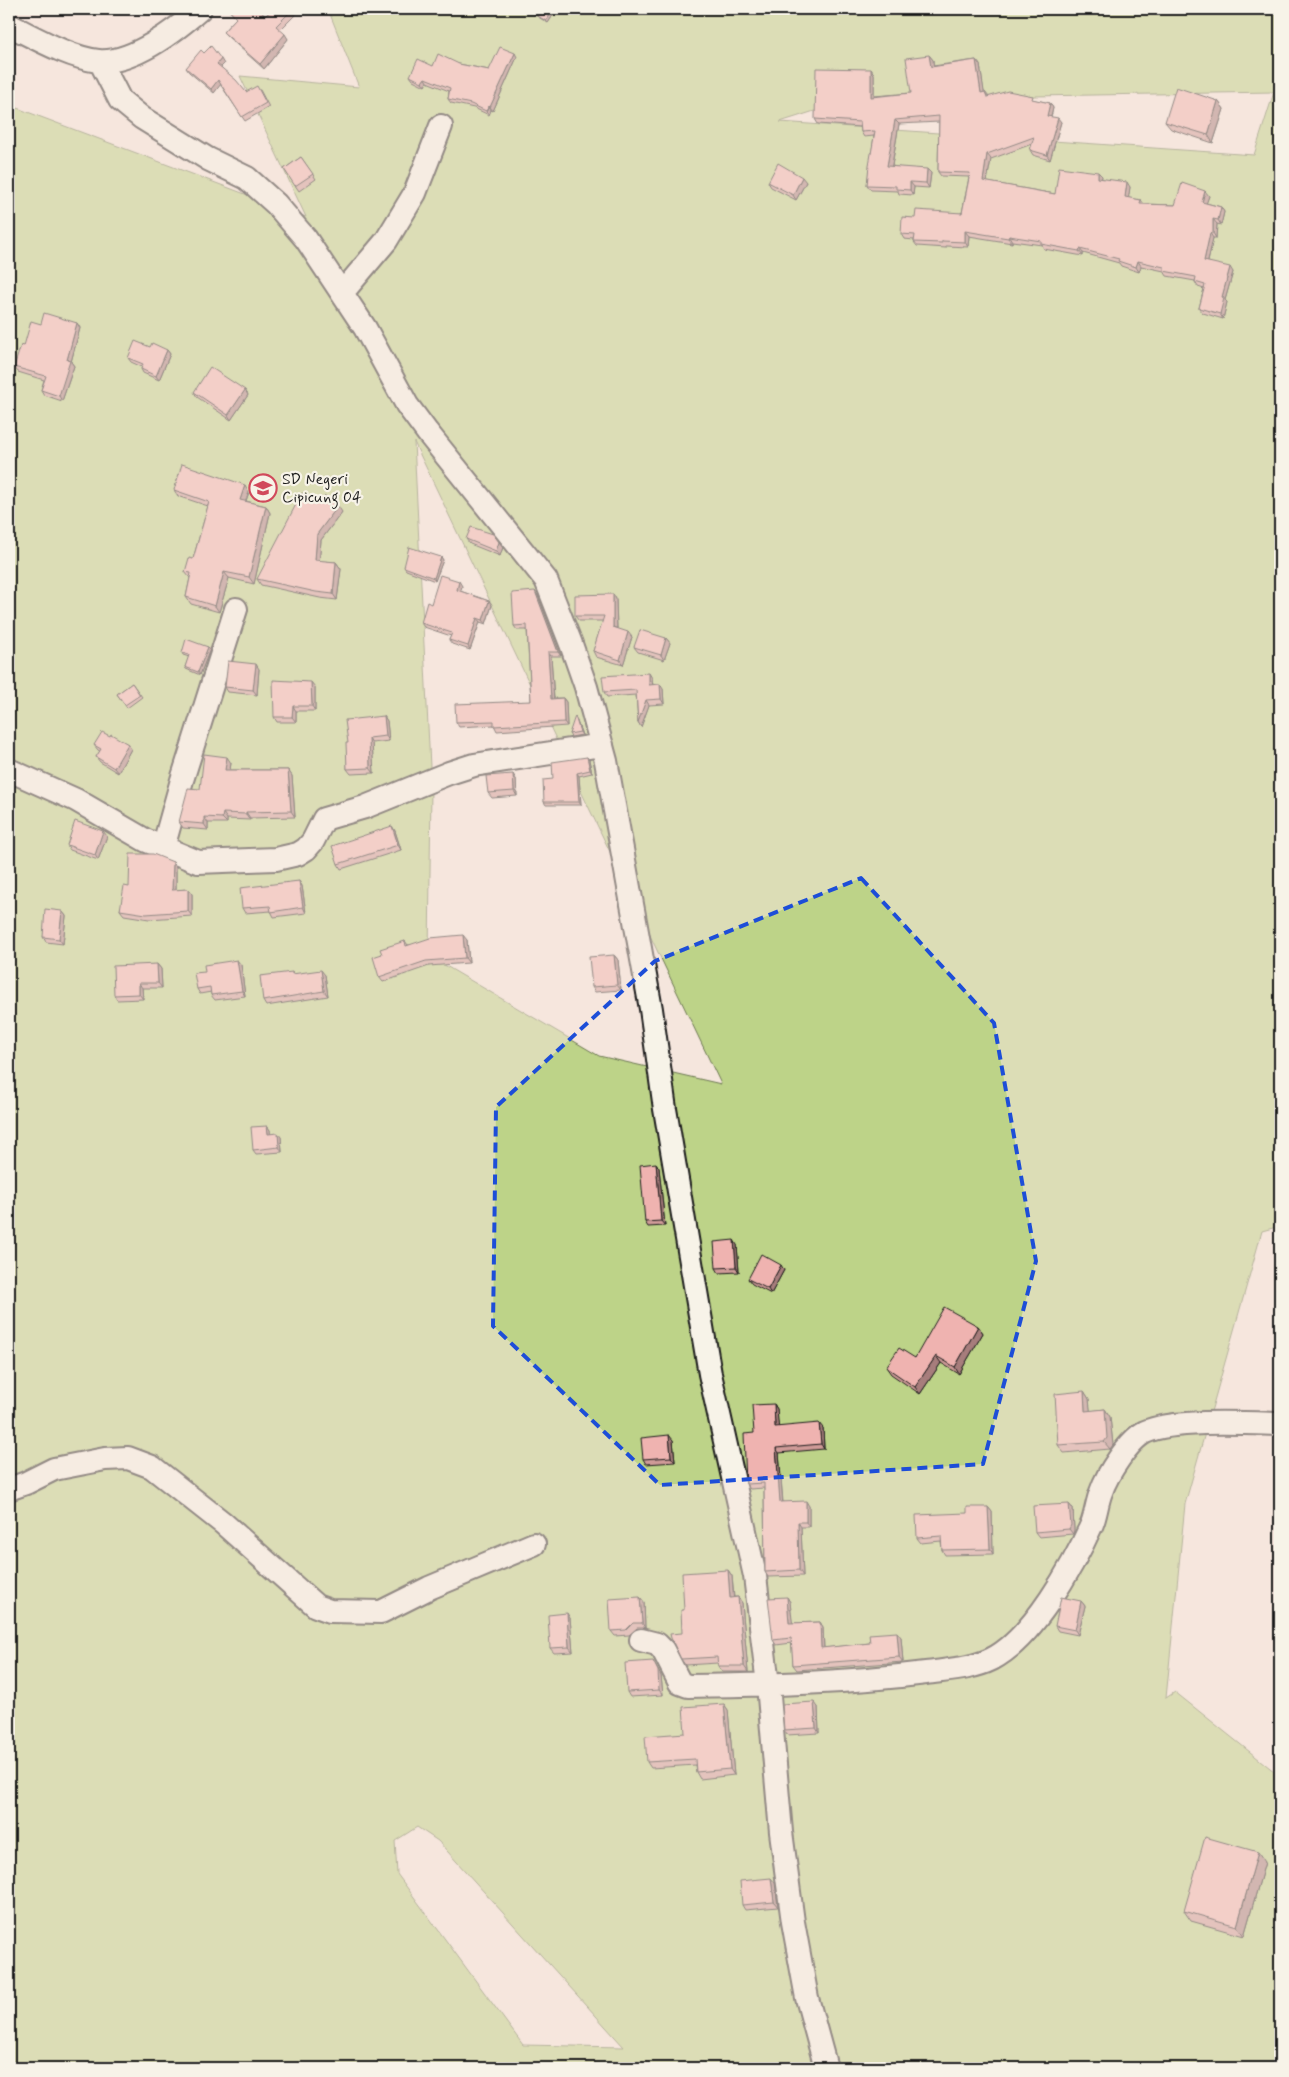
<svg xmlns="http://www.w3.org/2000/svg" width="1289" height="2077" font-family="Mynerve,sans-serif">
  <rect width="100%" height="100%" fill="#f5e6dd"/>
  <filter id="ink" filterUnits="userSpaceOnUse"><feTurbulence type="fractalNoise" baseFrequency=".02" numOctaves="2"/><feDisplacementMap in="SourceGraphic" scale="10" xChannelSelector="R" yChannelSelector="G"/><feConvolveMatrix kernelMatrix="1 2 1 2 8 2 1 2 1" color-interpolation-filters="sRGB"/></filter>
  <g filter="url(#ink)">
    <path fill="#bdd388" stroke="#6c7852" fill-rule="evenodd" d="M328,9h952v1217l-18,5 -77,273 -19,194 9,-6 105,84v292h-1271v-1963l297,112 -66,-141 119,11zM1274,92l-20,63 -474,-33 72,-23zM414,442l307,642 -122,-28 -170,-100 2,-169zM417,1827l21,14 186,206 -101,-2 -126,-171 -2,-33z"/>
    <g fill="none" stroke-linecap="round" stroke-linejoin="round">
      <g stroke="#1c1c1c" stroke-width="26">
        <path id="minor" d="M9,25c27,13 59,32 89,36 34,3 78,-31 102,-52
          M100,61l20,39 22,18 66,41 39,19 29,26 30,35 59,89 42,77 20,27 119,148 25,64 15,43 20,74 45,248 14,100 45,265 45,202 13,109 13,147 12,90 14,76 19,70
          M342,293l44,-52 29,-48 26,-67
          M9,770l67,30 69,40 53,22 78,-3 22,-5 8,-5 7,-8 11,-22 41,-12 84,-34 25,-8 128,-20
          M163,848l19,-68 54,-171
          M9,1489l17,-6 28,-14 51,-10 23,-1 24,9 71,56 93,83 14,5 51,1 48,-24 105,-44
          M641,1640l16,4 6,6 17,33 8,3c79,-1 159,-3 238,-13 21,-3 46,-4 66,-14 41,-21 81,-93 100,-135 4,-10 5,-22 9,-32 6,-18 28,-52 44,-60 28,-13 103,-9 135,-8"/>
      </g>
      <use href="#minor" stroke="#f7f3e8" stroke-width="22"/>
    </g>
    <path fill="#ce9a97" stroke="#1c1c1c" d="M228,9l37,7 8,-7h22l3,3 -18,18 8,9 -24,30 -37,-33 -4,-4 13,-14z
      M557,9l-9,14 -13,-8 -2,-2z
      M204,53l20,11 -3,3 25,25 14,-2 9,17 -24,14 -25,-37 -6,9 -25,-21 -3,-4z
      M929,55l4,5v6l43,-6 4,5 4,28 1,-1 4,5 46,3 15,3 3,5 -2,9 10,5 -11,38 -17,-5 -3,-5 2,-6 -41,15 -4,23 68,12 47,-18 -1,2 29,9 -2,11 13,2 3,4 31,1 34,-9 -3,7 15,4 3,5 -3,13 -4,-1 -1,14h-3l-5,24 25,10 -8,28 2,2 -4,17 -20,-6 -4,-5 5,-19 -6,-2 -3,-5v-1l-28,-5 -3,-5 -23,-5 -2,6 -18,-6 -2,-3 -36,-10v3l-39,-7 -2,-4 -30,-4v2l-43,-7 -1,11 -22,-1v2l-29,-2 -3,-4v-2l-10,-1 -3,-5 14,-16 47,-5 7,-36 -28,-1 -3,-4 1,-50 -40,2 -7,42 39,7 -2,15 -15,-1 -1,8 -14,-1 -1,-3 -27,-1 -4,-5 7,-49 -10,1 -3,-5v-5l-43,-3 -3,-5 56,-50 3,5v22l37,-3z
      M517,57l-24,54 -2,-1 -2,5 -15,-7 -23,-5 -3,-4 1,-8 -22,-9 -2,4 -12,-6 -3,-4 23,-10 26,-2 30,6z
      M1218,101l6,8 -11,34 -42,-14 -6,-7z
      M301,157l15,22 -17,12 -15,-22z
      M768,182h38l-10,18 -25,-13z
      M77,323l3,5 -9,34 3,4 -12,35 -18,-6 -3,-5 3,-10 -26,-8 -4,-5 27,-43z
      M167,350l3,4 -11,26 -16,-7 -2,-4 1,-2 -11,-5 -3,-4z
      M245,390l3,5 -17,25 -34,-23 -3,-5z
      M174,490l75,2 -3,9 20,5 4,7 -16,71 -25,-6 -10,34 -28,-8 -5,-7 4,-19 -5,-6 8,-13 15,-53 -30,-10z
      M320,502l22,10 -21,28 -2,21 17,1 5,7 -4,31 -17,-2 -59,-13 -4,-6z
      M466,539l33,3 4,5 -3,9 -30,-12z
      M441,557l2,3 -8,21 -29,-11 -2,-3z
      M462,586l-2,5 29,10 3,4 -6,19 -6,-2 -10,28 -18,-6 -3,-4 2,-4 -27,-9 -3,-4 10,-19z
      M535,591l3,5 23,60h-10l3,42h9l3,4 1,24 -70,5 -3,-6 -35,2 -3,-5 75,-21 -4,-71h-10l-3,-4z
      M613,594l3,5 1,29 15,9 -9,28 -27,-8 -3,-6 10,-30h-24l-4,-5z
      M666,638l4,5 -6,17 -26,-8 -4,-5z
      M208,647l2,2 -10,26 -14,-6 -1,-2 4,-10 -6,-2 -1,-2z
      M259,669l-2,26 -29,-3 -3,-5z
      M652,678l1,7 10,4 1,15 -15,1 -8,22 -3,-5 -2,-27 -29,2 -3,-5z
      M132,683l10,14 -15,11 -10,-14z
      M315,687v24h-19v11h-19l-3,-5z
      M384,716l3,5 2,20 -17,2 2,30 -23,1 -4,-5 1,-26z
      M576,719l6,16 -11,2 -2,-3z
      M110,736l18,8 3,5 -13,24 -18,-11 -4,-5 4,-6 -2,-1 -4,-5z
      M587,757l2,3 3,13 -13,3 2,29h-35l-2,-3 9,-23z
      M231,763l-1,7h58l4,6 3,41 -45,1v2l-23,-1v4h-19v7l-25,-2 -4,-6 21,-33z
      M516,779l1,17 -25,2 -4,-5z
      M392,826l3,5 6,19 -60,19 -3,-5z
      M107,836l-9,24 -28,-10 -3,-5z
      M173,862l3,5v23l12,-1 4,5v22l-43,3 -25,-4 -4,-5 9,-23z
      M299,881l3,5 4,27 -32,4 -3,-6 -26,2 -3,-5z
      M62,911l4,5 -3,28 -17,-2 -3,-5z
      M467,940l2,23 -40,3 -46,16 -4,-5 3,-23 23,-13 3,4z
      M614,955l4,5 3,30 -26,2 -3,-5z
      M157,964l4,5 1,19h-20l1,11 -26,1 -3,-5z
      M241,965l4,31 -30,4 -4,-5v-3l-11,2 -3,-5 8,-17z
      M292,972l1,2 32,1 3,21 -62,10 -3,-5z
      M267,1126l3,4v4l11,3 1,15 -26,2 -3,-4z
      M656,1163l3,5 6,58 -17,1 -3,-5z
      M737,1245l2,27 -20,1 -3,-5z
      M784,1270l-13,24 -19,-10 -4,-5z
      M978,1326l5,7 -24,41 -18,-11 -21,31 -29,-20 -5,-7 29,-9z
      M1084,1391l5,8 1,12 15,-2 5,8 3,28 -3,4 -46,4 -6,-8z
      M774,1404l3,5 1,18 45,1 1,21 -45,4 4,49 26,4v21h-8l2,49 -35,1 -3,-5 -1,-84 -14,1 -4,-5 8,-51z
      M673,1440l2,22 -29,2 -3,-5z
      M1069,1504l4,5 1,21 -1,4 -34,3 -4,-5z
      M988,1507l4,5 1,42 -48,1 -3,-5 -1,-9 -20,2 -4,-5 50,-25z
      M728,1570l4,6 2,21h4l4,6 6,69h-26l-4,-6v-3l-33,2 -4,-6 3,-49z
      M640,1597l4,5 1,26h-8l-8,7 -14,1 -4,-5z
      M787,1597l3,5 2,21 28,-1 3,5 1,21 46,-5 31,-6 2,25 -106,8 -4,-5 -1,-22 -16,2 -3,-5z
      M1081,1601l4,5 -7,29 -20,-4 -3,-5z
      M570,1618l3,34 -19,1 -4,-5z
      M653,1661l8,15 2,19 -33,2 -3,-5z
      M724,1704l4,6 6,65 -34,4 -4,-7 -1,-7 -44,3 -4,-6z
      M818,1707l1,26 -32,2 -3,-5z
      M1265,1862l-21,74 -53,-15 -7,-10z
      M775,1883l3,24 -33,3 -3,-5z"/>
    <path fill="#a77d7b" stroke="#1c1c1c" d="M554,9h3l-9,14 -2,-2z
      M285,34l3,5 -24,30 -4,-5z
      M515,53l2,4 -24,54 -3,-4z
      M929,55l4,5 1,11 -3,-4z
      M221,59l3,5 -4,4 -3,-4z
      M976,60l4,5 5,33 -4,-5z
      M871,69l3,5v28l-3,-5z
      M425,78l2,4 -2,4 -3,-4z
      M218,80l3,4 -7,9 -3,-4z
      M1218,101l6,8 -11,34 -5,-8z
      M1050,103l3,5 -3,13 -3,-5z
      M489,106l2,4 -2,5 -3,-4z
      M1058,118l3,4 -11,38 -3,-5z
      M895,120l4,4 -8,46 -4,-4z
      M987,154l4,5 -5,27 -3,-5z
      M927,169l4,4 -2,15 -3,-5z
      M1098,172l4,4 -1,7 -3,-5z
      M802,177l4,5 -10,18 -3,-5z
      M910,182l4,5 -1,8 -3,-5z
      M1127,182l3,5 -2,15 -3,-5z
      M1205,191l4,5 -4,11 -3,-5z
      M1221,207l3,5 -3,13 -3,-5z
      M1213,219l4,5 -1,14 -3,-5z
      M965,231l4,5 -1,11 -3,-5z
      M1210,233l3,5 -6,28 -3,-5z
      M1009,236l3,5v2l-4,-5z
      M1080,249l3,4v3l-4,-5z
      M1138,261l3,5 -2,6 -3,-5z
      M1230,267l3,5 -8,28 2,2 -4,17 -3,-5 2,-17z
      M77,323l3,5 -9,34 3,4 -12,35 -3,-5 8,-36z
      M167,350l3,4 -11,26 -3,-4z
      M245,390l3,5 -17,25 -3,-5z
      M245,485l4,7 -5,14 -4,-6z
      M266,506l4,7 -16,71 -5,-7z
      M338,506l4,6 -21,28 -2,26 -4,-6 2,-26z
      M499,542l4,5 -3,9 -4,-5z
      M441,557l2,3 -8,21 -1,-3z
      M336,562l5,7 -4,31 -4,-6z
      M224,572l5,6 -10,34 -4,-6z
      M459,581l3,5 -2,8 -3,-4z
      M535,591l3,5 23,60 -3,-4z
      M613,594l3,5 1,33 -4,-5z
      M489,601l3,4 -6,19 -3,-4z
      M477,618l3,4 -10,28 -2,-4z
      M628,632l4,5 -9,28 -3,-5z
      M666,638l4,5 -6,17 -3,-5z
      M208,647l2,2 -10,26 -2,-3z
      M548,652l3,4 3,47 -3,-4z
      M256,664l3,5 -2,26 -4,-5z
      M649,673l3,5 1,12 -4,-5z
      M311,682l4,5v24l-3,-5z
      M660,684l3,5 1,15 -3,-5z
      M563,698l3,4 1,24 -3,-4z
      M646,700l3,5 -8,22 -3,-5z
      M293,706l3,5v11l-4,-5z
      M384,716l3,5 2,20 -3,-5z
      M575,716l1,3 6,16 -2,-3z
      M369,738l3,5 2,30 -4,-5z
      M128,744l3,5 -13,24 -4,-5z
      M227,757l4,6 -2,13 -4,-6z
      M587,757l2,3 3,13 -2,-3z
      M288,770l4,6 3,41 -4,-6z
      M577,773l2,3 2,29 -2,-3z
      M513,774l3,5 1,17 -3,-5z
      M246,812l4,6v2l-4,-6z
      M223,813l4,6v4l-5,-5z
      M204,817l4,6v7l-4,-6z
      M392,826l3,5 6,19 -3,-5z
      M103,831l4,5 -9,24 -3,-5z
      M173,862l3,5v28l-4,-5z
      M299,881l3,5 4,27 -3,-6z
      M188,889l4,5v22l-4,-5z
      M62,911l4,5 -3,28 -4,-5z
      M463,935l4,5 2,23 -4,-5z
      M614,955l4,5 3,30 -4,-5z
      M237,960l4,5 4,31 -3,-5z
      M157,964l4,5 1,19 -4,-5z
      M321,970l4,5 3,21 -4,-5z
      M139,983l3,5 1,11 -4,-5z
      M267,1126l3,4 1,9 -3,-5z
      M278,1133l3,4 1,15 -3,-5z
      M656,1163l3,5 6,58 -4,-5z
      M734,1240l3,5 2,27 -3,-5z
      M781,1265l3,5 -13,24 -3,-5z
      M978,1326l5,7 -24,41 -4,-7z
      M936,1356l5,7 -21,31 -5,-7z
      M1084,1391l5,8 2,19 -6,-7z
      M774,1404l3,5 2,23 -4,-5z
      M1105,1409l5,8 3,28 -3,4 -6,-7z
      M819,1423l4,5 1,21 -3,-5z
      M669,1435l4,5 2,22 -4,-5z
      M776,1448l3,5 4,54 -3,-5z
      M806,1501l3,5v21l-3,-5z
      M1069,1504l4,5 1,21 -1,4 -4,-5z
      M988,1507l4,5 1,42 -3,-5z
      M798,1522l3,5 2,49 -4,-6z
      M728,1570l4,6 2,28 -4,-6z
      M640,1597l4,5 1,26 -3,-5z
      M738,1597l4,6 6,69 -4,-6z
      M787,1597l3,5 3,26 -4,-5z
      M1081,1601l4,5 -7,29 -3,-5z
      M567,1613l3,5 3,34 -4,-5z
      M820,1622l3,5 1,26 -3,-5z
      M897,1632l4,5 2,25 -4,-5z
      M653,1661l8,15 2,19 -4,-5z
      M814,1702l4,5 1,26 -3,-5z
      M724,1704l4,6 6,65 -4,-6z
      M1258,1852l7,10 -21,74 -7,-10z
      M771,1878l4,5 3,24 -4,-5z"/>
    <path fill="#efb3b0" stroke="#1c1c1c" d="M228,9h31l6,7 8,-7h20l-17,17 9,8 -25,30 -37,-32 13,-14z
      M536,9h18l-8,12 -13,-8z
      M211,46l10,13 -4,5 19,16 10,12 11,-6 9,17 -24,14 -24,-37 -7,9 -25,-21 15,-18 3,3z
      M500,47l15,6 -25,54 -1,-1 -3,5 -15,-7 -23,-5 2,-11 -25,-10 -3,4 -12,-6 8,-17 15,7 5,-12 21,10 30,6z
      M929,55l2,12 45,-7 5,33 4,-1 2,5 21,-6 25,5 -1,3 18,4 -3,13 11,2 -11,37 -17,-5 4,-13 -47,17 -4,27 72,13 4,-27 39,5v6l29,4 -2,15 16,3 -1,4 35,1 7,-22 23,8 -3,11 19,5 -3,13 -5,-1v14h-3l-6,28 26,6 -8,30 2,1 -4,16 -21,-6 6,-23 -10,-3 1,-5 -32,-6v-4l-26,-6 -2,6 -18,-6 1,-2 -39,-10 -1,2 -38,-7v-3l-32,-5 -1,2 -43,-7v11l-23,-1v2l-28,-1 1,-7 -14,-1 1,-17 13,1 1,-8 46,3 8,-40 -32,-1 1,-56 -44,4 -8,46 40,3 -1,14 -16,-1v8l-14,-1v-3l-29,-1 2,-20 6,-34 -14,1 -1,-10 -45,-3 1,-51 55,1v28l40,-4 -5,-35z
      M1176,87l42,14 -10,34 -43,-13z
      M301,157l12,17 -18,12 -11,-17z
      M778,163l24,14 -9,18 -25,-13z
      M44,313l33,10 -10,37 3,1 -11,35 -18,-6 5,-14 -32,-9 7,-22 3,1 7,-25 10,3z
      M135,341l15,6 2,-4 15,7 -11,26 -15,-7 2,-5 -15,-6z
      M210,367l35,23 -17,25 -34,-23z
      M182,464l63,21 -5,15 26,6 -17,71 -25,-5 -9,34 -29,-9 5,-24 -6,-1 4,-14 4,1 16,-57 -35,-12z
      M302,493l18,9 5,-6 13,10 -21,28 -2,26 21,2 -3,32 -17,-2 -59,-13z
      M471,527l22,7 6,8 -3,9 -30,-12z
      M409,547l32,10 -7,21 -30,-11z
      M440,575l19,6 -2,9 32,11 -6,19 -6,-2 -9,28 -19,-6 3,-7 -31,-10 6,-21 4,2z
      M535,591l23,61h-10l3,47 12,-1 1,24 -70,4v-5l-38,1 -1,-18 76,-3 -4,-76 -13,1 -2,-33z
      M613,594v33l15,5 -8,28 -27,-9 11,-35h-29v-21z
      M640,630l26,8 -5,17 -27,-8z
      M186,639l22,8 -10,25 -13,-5 4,-12 -7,-2z
      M228,661l28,3 -3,26 -28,-3z
      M649,673v12l11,-1 1,15 -15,1 -8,22 -2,-32 -32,2 -2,-16z
      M273,680l38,2 1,24h-19l-1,11h-18z
      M132,683l8,12 -15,10 -8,-11z
      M384,716l2,20 -17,2 1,30 -23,1 -1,-26h2l-3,-23z
      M575,716l5,16 -11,2z
      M102,732l8,4 1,-2 17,10 -14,24 -18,-11 5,-8 -7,-4z
      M204,754l23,3 -2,13h63l3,41 -45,1v2l-23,-1 -1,5 -18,-1v7l-25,-2 9,-34 12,1z
      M587,757l3,13 -13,3 2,29h-35l-1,-22 10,-1 -1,-17z
      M513,774l1,17 -26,2 -2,-17z
      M75,821l28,10 -8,24 -28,-10z
      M392,826l6,19 -60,19 -6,-18z
      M130,854h23l20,8 -1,28 16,-1v22l-42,3 -26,-4 4,-24 5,1z
      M299,881l4,26 -32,5 -1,-6 -28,2 -2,-20z
      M45,909l17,2 -3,28 -16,-2z
      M463,935l2,23 -39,3 -47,16 -6,-20 9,-3 -2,-5 25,-8 1,5 24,-8z
      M614,955l3,30 -25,2 -3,-30z
      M237,960l5,31 -31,4 -1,-8 -13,2 -3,-16 11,-1 -1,-7z
      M157,964l1,19h-19v11l-25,1 -1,-29z
      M321,970l3,21 -61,10 -3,-25 32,-4v2z
      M267,1126l1,8 10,-1 1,14 -26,3 -2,-23z
      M656,1163l5,58 -16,1 -5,-57z
      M734,1240l2,27 -20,1 -2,-26z
      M761,1254l20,11 -13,24 -20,-10z
      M944,1307l34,19 -23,41 -19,-11 -21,31 -29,-20 13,-19 16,10z
      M1084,1391l1,20 20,-2 2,29 -3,4 -46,3 -3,-51z
      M774,1404l1,23 44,-4 2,21 -45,4 4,54 26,-1v21h-8l1,48 -34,2 -1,-89 -18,1 -2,-50 10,-1 -2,-28z
      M669,1435l2,22 -28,2 -2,-21z
      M1069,1504l2,21 -2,4 -34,3 -2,-26z
      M967,1507h21l2,42 -48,1 -1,-14 -24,2 -1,-23 51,-2z
      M728,1570l2,28 8,-1 6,69h-26l-1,-9 -36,2 -10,-21 -1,-4 12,-1 -1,-23h3l-2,-37z
      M640,1597l2,26h-9l-7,7 -15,1 -2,-32z
      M787,1597l2,26 31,-1 1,26 49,-5 -1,-9 28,-2 2,25 -106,8 -2,-27 -18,2 -5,-42z
      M1061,1597l20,4 -6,29 -20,-4z
      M567,1613l2,34 -19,1 -2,-33z
      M653,1661l5,10 1,19 -32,2 -2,-29z
      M814,1702l2,26 -32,2 -2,-26z
      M724,1704l6,65 -34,3 -1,-13 -48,3 -2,-26 40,-3 -2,-26z
      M1205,1837l53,15 -21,74 -53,-15z
      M771,1878l3,24 -32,3 -2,-24z"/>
  </g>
  <path d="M0 0H1289V2077H0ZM861,878l133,145 42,238 -53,203 -323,21 -167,-159 3,-219 159,-146z" fill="#f5e6dd" fill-opacity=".55" fill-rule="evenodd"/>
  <path fill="none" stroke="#1d4ed8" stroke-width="4" stroke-dasharray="10 6" stroke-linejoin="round" d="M861,878l133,145 42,238 -53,203 -323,21 -167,-159 3,-219 159,-146z"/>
  <defs>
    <g id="school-ring" transform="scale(1.4375)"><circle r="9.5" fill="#f7f3e8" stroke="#d1495b" stroke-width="1.5"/><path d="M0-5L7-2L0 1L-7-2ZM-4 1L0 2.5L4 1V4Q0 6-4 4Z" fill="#d1495b"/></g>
  </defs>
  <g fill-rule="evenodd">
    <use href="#school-ring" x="263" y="488"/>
  </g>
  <g text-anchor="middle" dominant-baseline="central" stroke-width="4.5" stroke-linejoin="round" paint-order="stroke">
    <g font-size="16" fill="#1c1c1c" stroke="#f7f3e8" text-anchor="start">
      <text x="282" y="479">SD Negeri<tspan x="282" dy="18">Cipicung 04</tspan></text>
    </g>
  </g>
  <rect width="1289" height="2077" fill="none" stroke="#f7f3e8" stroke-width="30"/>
  <rect x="15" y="15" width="1259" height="2047" fill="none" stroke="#1c1c1c" stroke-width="2" filter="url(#ink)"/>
</svg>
